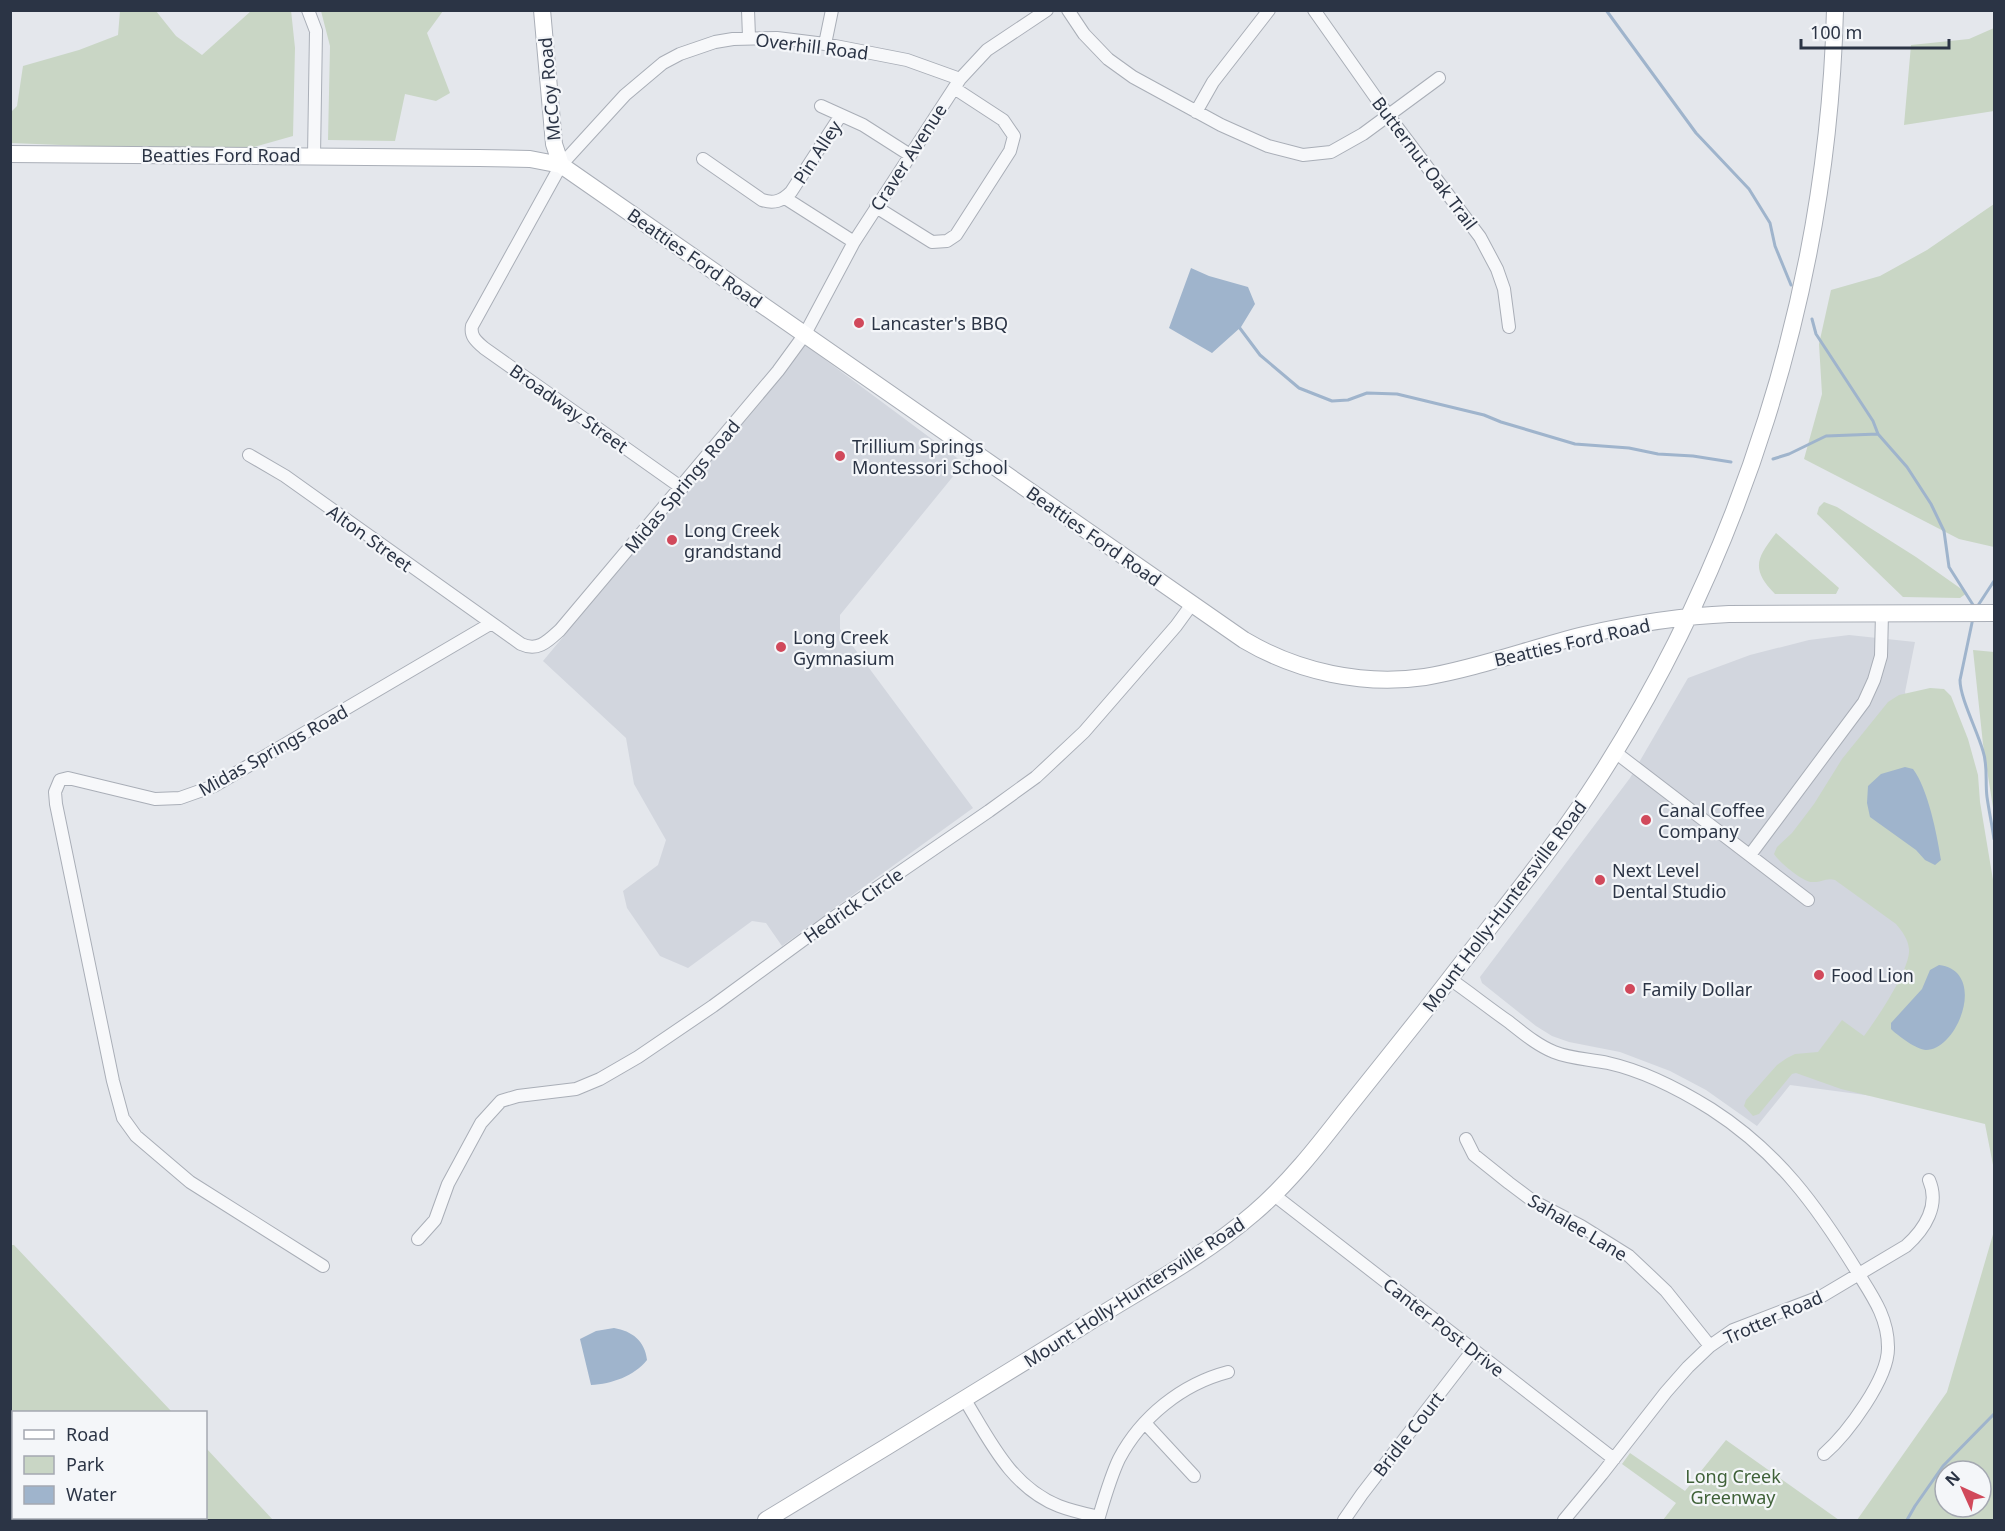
<svg xmlns="http://www.w3.org/2000/svg" width="2005" height="1531" font-family="'Noto Sans',sans-serif">
  <rect width="100%" height="100%" fill="#e4e7ec"/>
  <path fill="#d2d6de" d="M804,344l160,119 -124,152v14l133,179 -191,138 -16,-23 -14,-2 -64,47 -28,-12 -33,-48 -4,-17 35,-26 8,-25 -32,-56 -8,-46 -83,-77 186,-223z
    M1849,635l66,7 -10,50 8,27 73,392 -196,-26 -33,41 -51,-36 -36,-19 -50,-19 -51,-10 -17,-6 -16,-10 -54,-43 -2,-6 150,-199 58,-100 62,-23 59,-15z"/>
  <path fill="#c9d6c5" fill-rule="evenodd" d="M291,10l4,38 -2,88 -57,16 -225,-9v-31l6,-6 6,-40 56,-16 39,-15 2,-24h36l20,25 26,19 49,-44z
    M321,11h122l-16,22 23,60 -14,8 -31,-7 -10,47 -67,-1 2,-94z
    M1994,28v83l-90,14 7,-80 58,-6z
    M1994,204v343l-35,-8 -155,-80 18,-65 -3,-50 12,-54 49,-14 47,-26z
    M1824,502l13,5 79,50 51,36 -7,5 -57,-1 -86,-83 2,-7z
    M1776,533l63,55 -3,6h-61c-24,-25 -19,-35 1,-61z
    M1973,650l21,2v162l-11,-70z
    M1930,688l14,1 7,7 17,43 10,36 2,27 14,84v284l-9,-46 -144,-35 -45,-16 -4,1 -33,40 -6,2 -9,-10 2,-6 31,-35 10,-7 8,-4 23,-2 24,-32 22,16c12,-16 47,-68 45,-87 -1,-10 -7,-18 -13,-25l-61,-44c-9,-3 -14,3 -23,2 -9,0 -33,-20 -38,-28l3,-7 15,-14 22,-29 28,-45 46,-57 11,-7z
    M1994,1231v289h-137l90,-128zM1945,1471h36v36h-36z
    M11,1245h3l158,167h-158v106h192v-70l67,72h-262z
    M1726,1440l113,80h-176l13,-17 -54,-39 8,-11 55,38z"/>
  <path fill="#9fb4cc" d="M1191,268l18,8 39,11 7,17 -14,23 -29,26 -43,-25z
    M1905,767l8,2c15,20 24,65 28,91l-6,5 -10,-5 -9,-10 -46,-33 -3,-14 1,-17 13,-12z
    M1939,965c49,6 19,85 -13,85 -9,0 -29,-15 -35,-21v-6l31,-34 8,-19z
    M614,1328c18,3 31,13 33,32 -13,16 -35,24 -56,25l-11,-46 16,-8z"/>
  <g fill="none" stroke-linecap="round" stroke-linejoin="round">
    <path stroke="#9fb4cc" stroke-width="3" d="M1606,10l90,123 53,56 21,34 5,23 16,39
      M1812,319l4,15 57,87 5,13 29,33 24,37 13,27 5,36 26,41
      M1239,327l21,28 39,33 33,13 16,-1 19,-7 30,1 87,21 17,7 74,22 54,4 29,6 35,2 38,6
      M1773,459l16,-5 37,-18 52,-2
      M1977,607l17,-26
      M1973,618l-13,62c0,18 17,50 23,71 5,15 2,30 4,46 2,14 5,28 7,42
      M10,1439l4,-1
      M1907,1520l8,-14 28,-40 51,-52"/>
    <g stroke="#a9aeb7" stroke-width="14">
      <path id="minor" d="M308,10l8,21 -2,125
        M748,10l1,27
        M1068,10l16,24 24,25 25,18 88,48 47,21 35,9 28,-3 32,-18 76,-56
        M1314,10l74,105 92,122 17,32 7,20 5,38
        M825,44l7,-34
        M821,106l42,19 47,30
        M1196,112l17,-30 56,-72
        M703,159l59,41c12,4 20,1 29,-8l50,-77
        M785,198l69,44
        M876,207l56,35 15,-1 9,-6 54,-84 4,-15 -11,-16 -49,-32
        M249,455l36,21 236,168c17,8 27,-3 39,-14l218,-259 27,-37 49,-92 106,-163 27,-29 60,-40
        M682,488l-198,-140c-8,-7 -14,-12 -12,-22l89,-161 64,-70 38,-32 17,-9 35,-12 18,-3 44,-1 48,6 82,16 53,19
        M1615,752l193,148
        M1750,855l114,-153 10,-22 7,-24 1,-43
        M1450,979c20,14 39,29 59,43 14,11 28,23 45,30 17,7 36,7 54,11 36,8 71,26 103,46 67,43 106,97 147,164 15,24 30,45 30,74 1,31 -41,87 -64,107
        M1466,1139l8,16 35,28 24,18 48,25 48,30 37,35 44,55
        M1274,1195l340,264
        M418,1239l17,-19 13,-36 33,-61 20,-22 17,-5 58,-7 24,-10 38,-22 75,-51 120,-88 156,-107 47,-34 48,-45 92,-106 16,-22
        M323,1266l-133,-84 -54,-46 -13,-18 -10,-37 -57,-277 -1,-12 5,-12 8,-2 87,21 25,-1 34,-12 276,-162
        M965,1400c25,41 46,87 94,106 13,5 27,8 40,11
        M1145,1423l49,53
        M1098,1520c6,-20 12,-42 21,-61 22,-42 63,-75 109,-87
        M1344,1520l18,-26 111,-144
        M1564,1520l38,-46 64,-82 22,-25 22,-21 23,-16 89,-34 84,-50c19,-17 34,-41 23,-66"/>
    </g>
    <g stroke="#a9aeb7" stroke-width="18">
      <path id="secondary" d="M542,10l12,134 7,21
        M10,154l469,4 51,1 31,6 683,475c54,32 119,46 181,37 54,-9 106,-29 159,-42 48,-11 96,-19 145,-21l265,-1
        M766,1520c106,-64 212,-129 317,-194 57,-36 120,-69 171,-113 35,-30 63,-66 91,-102 26,-33 53,-66 79,-99 24,-31 48,-62 72,-93 32,-41 64,-82 93,-126 152,-231 239,-506 246,-783"/>
    </g>
    <use href="#minor" stroke="#f7f8fa" stroke-width="12"/>
    <use href="#secondary" stroke="#fff" stroke-width="16"/>
  </g>
  <g fill="#d1495b" stroke="#f4f6f9" stroke-width="2">
    <circle cx="859" cy="323" r="6"/>
    <circle cx="840" cy="456" r="6"/>
    <circle cx="672" cy="540" r="6"/>
    <circle cx="781" cy="647" r="6"/>
    <circle cx="1646" cy="820" r="6"/>
    <circle cx="1600" cy="880" r="6"/>
    <circle cx="1819" cy="975" r="6"/>
    <circle cx="1630" cy="989" r="6"/>
  </g>
  <g text-anchor="middle" dominant-baseline="central" stroke-width="4.5" stroke-linejoin="round" paint-order="stroke">
    <g font-size="18" fill="#2b3445" stroke="#f4f6f9">
      <text transform="translate(812 46) rotate(7)">Overhill Road</text>
      <text transform="translate(549 89) rotate(-95)">McCoy Road</text>
      <text transform="translate(817 152) rotate(-57)">Pin Alley</text>
      <text x="221" y="155">Beatties Ford Road</text>
      <text transform="translate(908 157) rotate(-57)">Craver Avenue</text>
      <text transform="translate(1425 163) rotate(53)">Butternut Oak Trail</text>
      <text transform="translate(695 258) rotate(35)">Beatties Ford Road</text>
      <text transform="translate(569 408) rotate(35)">Broadway Street</text>
      <text transform="translate(682 486) rotate(-50)">Midas Springs Road</text>
      <text transform="translate(1094 536) rotate(35)">Beatties Ford Road</text>
      <text transform="translate(370 538) rotate(36)">Alton Street</text>
      <text transform="translate(1572 642) rotate(-13)">Beatties Ford Road</text>
      <text transform="translate(273 750) rotate(-29)">Midas Springs Road</text>
      <text transform="translate(853 905) rotate(-35)">Hedrick Circle</text>
      <text transform="translate(1504 906) rotate(-53)">Mount Holly-Huntersville Road</text>
      <text transform="translate(1578 1227) rotate(31)">Sahalee Lane</text>
      <text transform="translate(1134 1292) rotate(-33)">Mount Holly-Huntersville Road</text>
      <text transform="translate(1773 1317) rotate(-24)">Trotter Road</text>
      <text transform="translate(1444 1327) rotate(38)">Canter Post Drive</text>
      <text transform="translate(1408 1434) rotate(-52)">Bridle Court</text>
    </g>
    <g font-size="18" fill="#2b3445" stroke="#f4f6f9" text-anchor="start">
      <text x="871" y="323">Lancaster's BBQ</text>
      <text x="852" y="446">Trillium Springs<tspan x="852" dy="21">Montessori School</tspan></text>
      <text x="684" y="530">Long Creek<tspan x="684" dy="21">grandstand</tspan></text>
      <text x="793" y="637">Long Creek<tspan x="793" dy="21">Gymnasium</tspan></text>
      <text x="1658" y="810">Canal Coffee<tspan x="1658" dy="21">Company</tspan></text>
      <text x="1612" y="870">Next Level<tspan x="1612" dy="21">Dental Studio</tspan></text>
      <text x="1831" y="975">Food Lion</text>
      <text x="1642" y="989">Family Dollar</text>
    </g>
    <g font-size="18" fill="#3f6138" stroke="#f4f6f9">
      <text x="1733" y="1476">Long Creek<tspan x="1733" dy="21">Greenway</tspan></text>
    </g>
  </g>
  <rect width="2005" height="1531" fill="none" stroke="#2b3445" stroke-width="24"/>
  <rect x="12" y="1411" width="195" height="108" fill="#f4f6f9" stroke="#a4a8b1" stroke-width="1.5"/>
  <rect x="24" y="1430" width="30" height="9" fill="#ffffff" stroke="#a4a8b1" stroke-width="1.5"/>
  <text x="66" y="1441" font-size="18" fill="#2b3445">Road</text>
  <rect x="24" y="1456" width="30" height="18" fill="#c9d6c5" stroke="#a4a8b1" stroke-width="1.5"/>
  <text x="66" y="1471" font-size="18" fill="#2b3445">Park</text>
  <rect x="24" y="1486" width="30" height="18" fill="#9fb4cc" stroke="#a4a8b1" stroke-width="1.5"/>
  <text x="66" y="1501" font-size="18" fill="#2b3445">Water</text>
  <g transform="translate(1963 1489) rotate(315)"><circle r="28" fill="#f4f6f9" stroke="#a4a8b1" stroke-width="1.5"/>
  <path d="M0-4.5L10 22L0 15L-10 22Z" fill="#d1495b"/>
  <text y="-9" font-size="16" font-weight="bold" text-anchor="middle" fill="#2b3445">N</text>
  </g>
  <path d="M1801 39v9h148v-9" fill="none" stroke="#2b3445" stroke-width="3"/>
  <text x="1810" y="39" font-size="18" fill="#2b3445" stroke="#f4f6f9" stroke-width="4.5" paint-order="stroke">100 m</text>
</svg>
